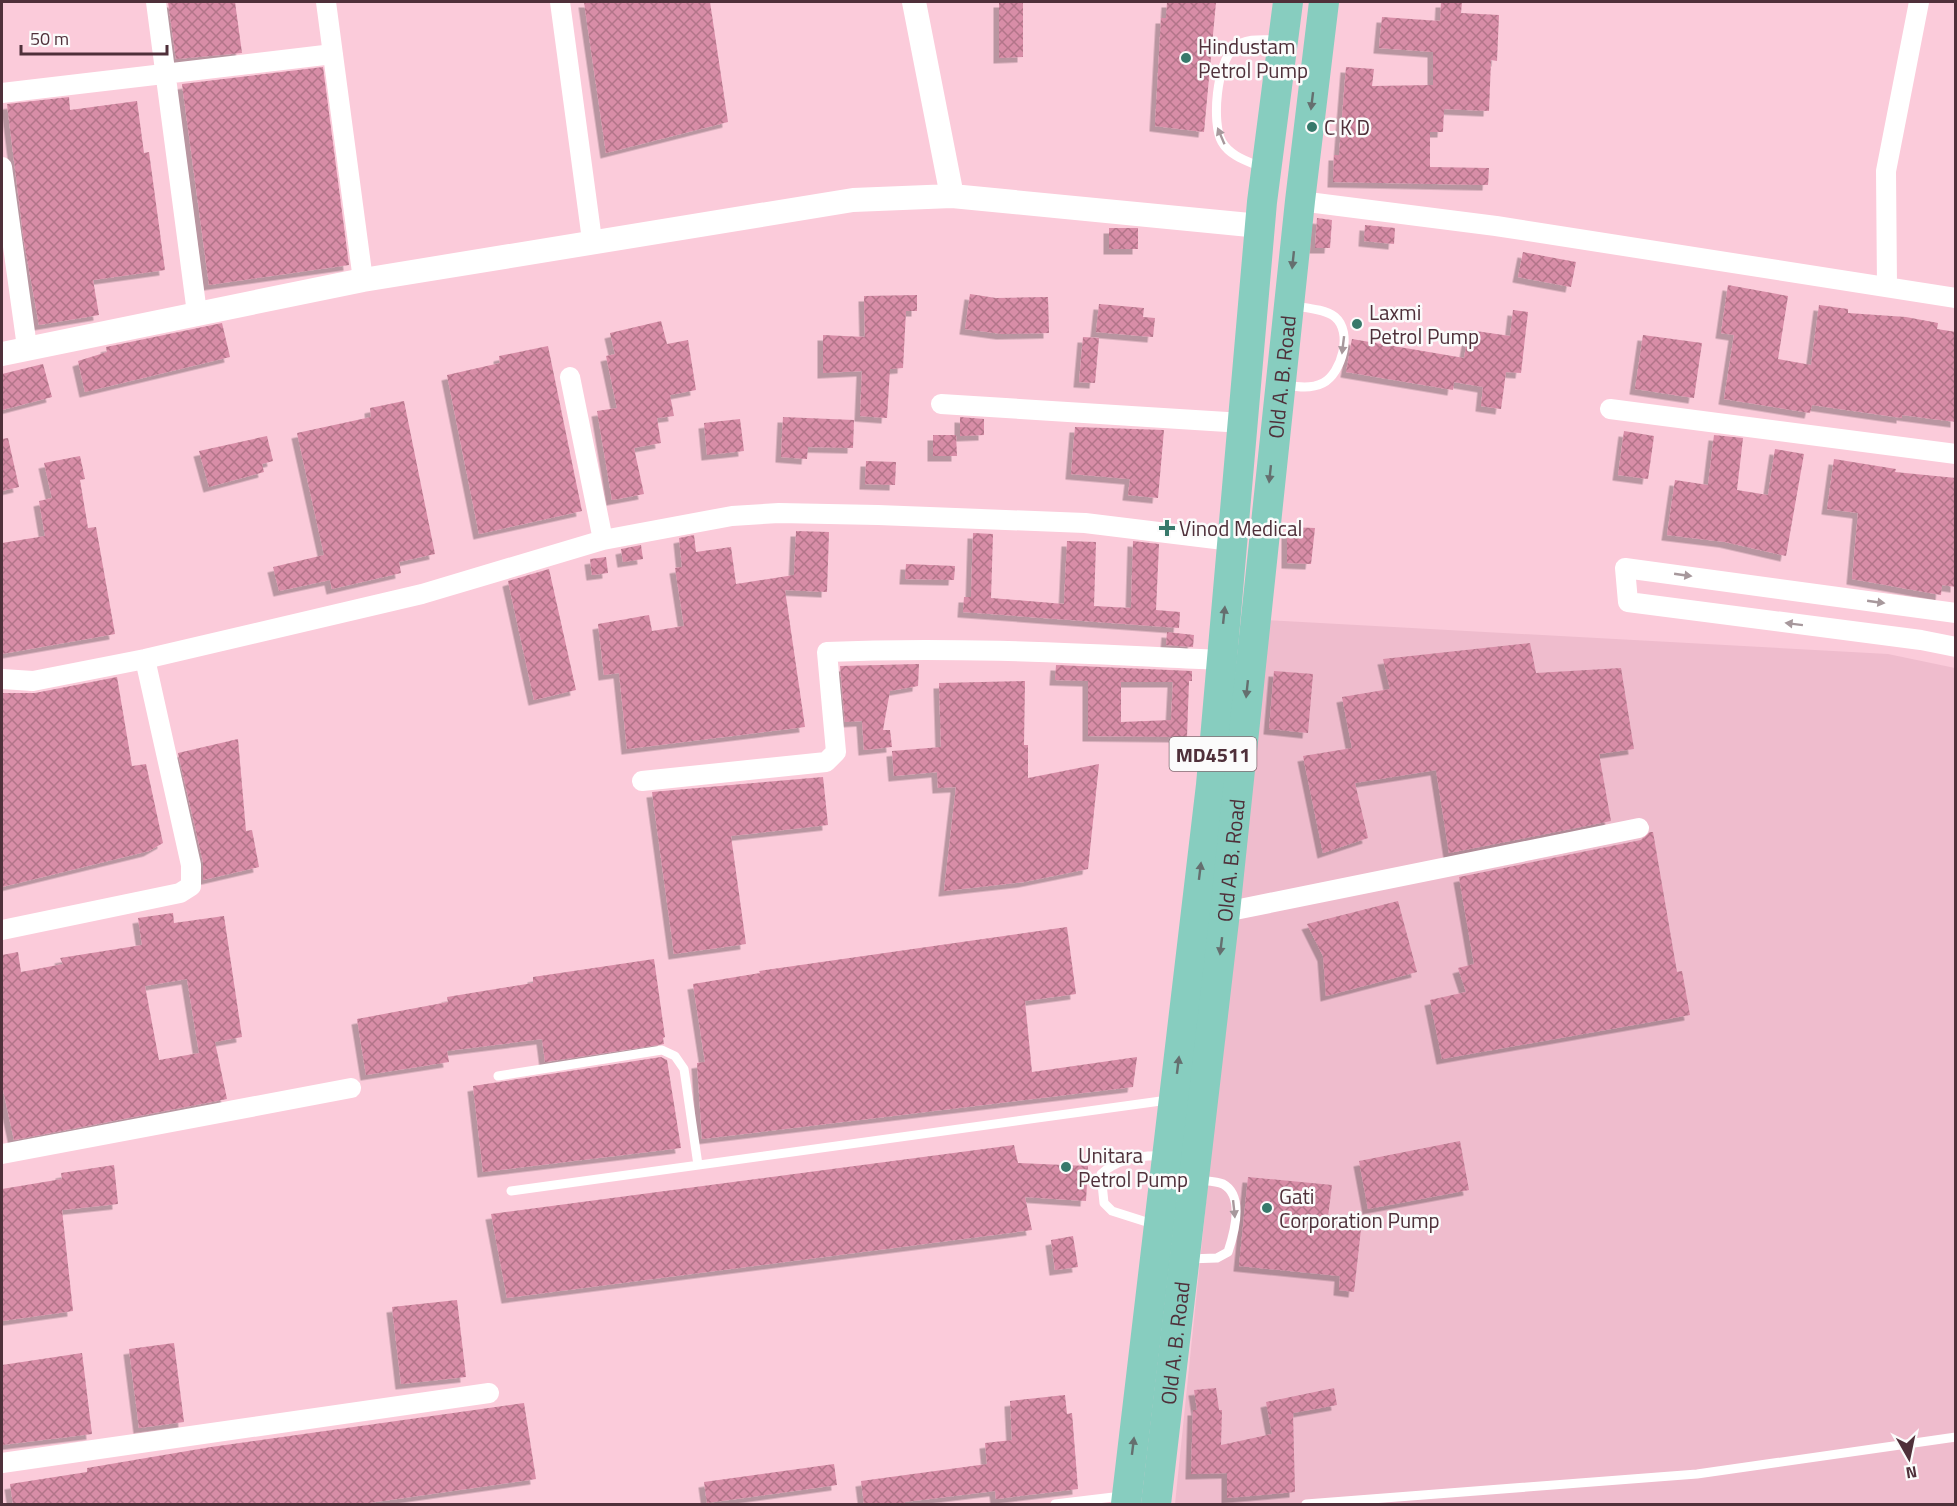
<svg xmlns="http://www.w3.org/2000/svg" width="1957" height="1506" font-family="'Titillium Web',sans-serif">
  <defs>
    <pattern id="building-cross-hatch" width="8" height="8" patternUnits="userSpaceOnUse" patternTransform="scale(1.5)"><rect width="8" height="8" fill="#d88da7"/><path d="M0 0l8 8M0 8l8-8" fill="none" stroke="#b27489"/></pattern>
    <filter id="shadow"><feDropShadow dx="-5.5" dy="5.5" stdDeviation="0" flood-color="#0004"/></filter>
  </defs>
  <rect width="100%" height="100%" fill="#fbcbda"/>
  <path fill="#efbccd" d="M1266,620l622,34 67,14v836h-780z"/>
  <path fill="url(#building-cross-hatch)" fill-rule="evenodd" filter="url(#shadow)" d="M168,2h67l7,51 -66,6z
    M584,2h126l18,120 -122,31z
    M999,2h24v55l-24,1z
    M1167,2h49l-12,130 -49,-6 6,-108h5z
    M1441,2h21l-1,11 38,2 -2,46 -6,-1 -2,51 -45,-2 -1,23h-13v35l59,1 -1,17 -155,-3 1,-27h5l7,-88 28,2 -2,17 61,-1v-33l-54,-4 3,-31 58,4z
    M323,67l26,198 -140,20 -27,-201z
    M69,97l1,13 67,-9 7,52 5,-1 16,118 -72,10 6,35 -60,10 -15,-83 -17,-138z
    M1317,218l15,2 -2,28h-15z
    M1365,225l30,3 -1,16 -30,-3z
    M1109,228h29v21h-29z
    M1523,252l53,10 -5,25 -53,-10z
    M1728,285l60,11 -10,63 33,6 8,-60 29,4v4l58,4 32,6 -1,6 19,3v90l-54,-7v3l-90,-13 -2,8 -86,-14 10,-64 -13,-2z
    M970,294l26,4 52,-1 1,36 -47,1 -37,-5z
    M917,295v16h-11l-3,57 -13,1 -3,49 -27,-2 2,-45 -39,2v-38l42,2 -1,-41z
    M1099,304l45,4 -1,9 12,1 -2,19 -57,-5z
    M1513,310l15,2 -7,61 -15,-1 -5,37 -20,-3 2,-19 -29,-5 -1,8 -107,-18 6,-33 112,19 5,-28 41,6z
    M661,321l6,23 21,-4 8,50 -26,5 4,21 -17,2 4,25 -27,5 10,46 -32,6 -15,-89 20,-3 -11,-52 9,-2 -5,-21z
    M222,323l8,34 -145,35 -7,-31 29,-9 -1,-5z
    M1643,335l59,8 -8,55 -59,-9z
    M1083,337l16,1 -4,45 -16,-1z
    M548,346l34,165 -103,23 -32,-159 53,-12 -1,-7z
    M43,364l9,33 -50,13v-36z
    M404,401l31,153 -36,8 2,11 -69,16 -2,-9 -51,11 -6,-24 51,-12 -27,-122 74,-16 -1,-9z
    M783,417l71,3 -1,28 -45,-1 -1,12 -26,-2z
    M960,417l24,2v16l-24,1z
    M740,419l4,32 -37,4 -3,-32z
    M1075,427l89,3 -6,68 -30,-3 2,-16 -59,-5z
    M1624,431l30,5 -6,43 -30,-4z
    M933,435h23l1,21h-24z
    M1714,435l29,3 -6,52 31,5 7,-46 29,5 -18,102 -61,-14 -58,-7 8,-55 33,5z
    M267,436l6,25 -11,3 2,8 -55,15 -10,-36z
    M8,438l11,49 -17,4v-52z
    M80,456l5,23 -5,1 8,48 8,-1 19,107 -113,20v-111l43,-7 -6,-35 13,-3 -8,-35z
    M1834,459l62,10 -1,3 61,6v109l-14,-2 -1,10 -89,-16 6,-66 -31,-4z
    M866,461l30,1 -1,23 -30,-1z
    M1287,527l28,1 -4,36 -24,-1z
    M796,531l33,1 -2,60 -42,-2 20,137 -178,22 -8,-76 -15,2 -6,-51 51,-9 3,16 32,-5 -9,-58 7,-1 -3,-29 15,-3 2,17 35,-5 5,37 58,-9z
    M973,533l20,1 -2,64 73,6 3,-63 29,1 -2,64 37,2 2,-67 26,3 -3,66 24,2 -1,16 -216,-16 1,-15h7z
    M641,545l2,14 -20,3 -2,-13z
    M606,557l2,16 -16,2 -2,-16z
    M906,564l49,2 -1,14 -49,-1z
    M549,569l27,121 -42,10 -26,-119z
    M1167,632l27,3 -1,12 -27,-2z
    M1530,643l6,30 85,-5 13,81 -35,5 12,67 -162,32 -13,-83 -81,13 13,55 -45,15 -20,-97 49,-8 -10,-51 48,-8 -7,-30z
    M919,664l-1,22 -28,5 -7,39h7l2,17 -28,3 -2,-29 -17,1 -5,-56z
    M1056,665l136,6v10h-3l-2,56 -99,-1v-55l-33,-1zM1121,682h52l-2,38 -50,2z
    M1274,671l39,3 -5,59 -39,-4z
    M117,677l15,89 14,-2 17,79 -14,8 -147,36v-194h33z
    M1025,681l-1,64h4v33l71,-14 -11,105 -64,13 -80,9 12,-104 -18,1 -1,-16 -43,4 -2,-25 49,-4 -2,-64z
    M238,739l8,92 6,-1 7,37 -56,13v-18l-25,-109z
    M823,777l5,48 -97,11 15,108 -72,10 -22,-162z
    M1650,832h3l24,140 5,-1 8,44 -248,44 -12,-59 36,-8 -8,-24 16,-4 -15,-87 182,-37z
    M1398,901l19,71 -91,24 -3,-40 -16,-32z
    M173,913l1,10 50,-7 18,121 -27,5 12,57 -213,41 -12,-55v-130l16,-3 3,20 42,-8 -3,-6 82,-13 -4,-27zM187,979l12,74 -40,7 -14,-74z
    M1067,927l9,67 -51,7 7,71 105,-15 -4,30 -431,52 -5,-76 8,-1 -12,-78 67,-11 -1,-2z
    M654,959l11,78 -2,1 1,6 -119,18 -3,-23 -95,12 2,11 -83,13 -9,-56 91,-17 -1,-5 86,-14v-6z
    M661,1057l6,3 14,88 -198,24 -10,-86z
    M1460,1141l9,49 -101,19 -9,-48z
    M1014,1145l4,18 70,3 -2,35 -61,-4 7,33 -525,68 -16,-84z
    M114,1165l4,39 -56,6 11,101 -71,10v-132l60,-10 -1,-6z
    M1248,1177l84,8 -4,32 34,3 -8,72 -15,-2 1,-14 -101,-10z
    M1073,1236l5,31 -23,3 -4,-30z
    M457,1300l9,77 -65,7 -9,-77z
    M174,1343l10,79 -45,6 -10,-79z
    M82,1353l10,81 -90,11v-80z
    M1216,1388l3,22h3l-1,35 51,-11 -6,-32 68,-14 3,17 -44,8 2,79 -68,6v-25l-36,1 2,-64h4l-3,-20z
    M1065,1395l2,19 5,-1 6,76 -82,10 -1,-8 -90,11v2h-41l-3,-23 126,-17 -2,-21 27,-3 -2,-39z
    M524,1403l12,76 -174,25h-349l-3,-20 77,-12v-4l124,-21z
    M834,1464l3,21 -130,18 -3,-21z"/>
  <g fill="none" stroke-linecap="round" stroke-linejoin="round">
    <path stroke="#fff" stroke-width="9" d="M1261,167c-14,-6 -31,-11 -39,-25 -11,-19 -5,-80 12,-94 12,-11 31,-8 45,-8
      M1285,385c13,2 26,4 38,-2 19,-10 30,-51 12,-66 -10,-8 -29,-9 -41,-11
      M498,1076l164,-26 13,6 9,13 14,96
      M511,1191l657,-91
      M1156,1225l-44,-14 -8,-8 -3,-29c17,-15 38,-19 62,-18
      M1188,1259l29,-1 11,-6c6,-18 17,-56 -5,-68 -7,-3 -17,-3 -24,-4
      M1055,1504l67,-8
      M1306,1504l391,-30 259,-37"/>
    <path stroke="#fff" stroke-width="20" d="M156,2l41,311
      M326,2l37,278
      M560,2l32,238
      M2,93l331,-39
      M2,167l25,180
      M1300,201l196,25 460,72
      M1887,287l-1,-116 33,-169
      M570,377l33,163
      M941,404l302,19
      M1610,409l346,45
      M1956,613l-331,-45 3,34 293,38 35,7
      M2,679l31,2 112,-22 277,-65 181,-54 129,-24 47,-3 99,2 207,8 147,18
      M642,781l184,-19 10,-10 -9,-100c130,-6 262,2 393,8
      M1225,912l414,-84
      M2,930l178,-37 11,-7v-21l-46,-206
      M2,1154l349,-66
      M2,1463l487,-70"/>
    <path stroke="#fff" stroke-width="24" d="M914,2l38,194
      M2,354l361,-74 490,-80 99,-4 308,30"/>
    <g stroke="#87cdbf" stroke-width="30">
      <path d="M1126,1504l85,-719 51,-583 26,-200"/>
      <path id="s1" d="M1156,1504l69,-592 75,-711 24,-199"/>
    </g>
  </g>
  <defs><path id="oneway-solid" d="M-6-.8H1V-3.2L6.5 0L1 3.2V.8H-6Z" transform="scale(1.5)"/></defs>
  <g fill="#656f6f">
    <use href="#oneway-solid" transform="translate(1312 101) rotate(97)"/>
    <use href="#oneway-solid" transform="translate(1293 260) rotate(96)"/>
    <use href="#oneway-solid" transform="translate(1270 474) rotate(96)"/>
    <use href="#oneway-solid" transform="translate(1224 615) rotate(-84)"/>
    <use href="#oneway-solid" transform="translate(1247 689) rotate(96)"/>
    <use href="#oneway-solid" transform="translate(1200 871) rotate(-83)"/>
    <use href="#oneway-solid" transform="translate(1221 946) rotate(97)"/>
    <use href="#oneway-solid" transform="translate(1178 1065) rotate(-83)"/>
    <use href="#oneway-solid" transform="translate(1133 1446) rotate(-83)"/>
  </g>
  <g fill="#a7989c">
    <use href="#oneway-solid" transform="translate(1221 136) rotate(-113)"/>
    <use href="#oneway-solid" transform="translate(1343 345) rotate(97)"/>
    <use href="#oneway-solid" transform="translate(1683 575) rotate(8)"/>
    <use href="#oneway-solid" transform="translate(1876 602) rotate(8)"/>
    <use href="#oneway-solid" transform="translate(1794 624) rotate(-173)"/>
    <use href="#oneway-solid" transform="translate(1234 1209) rotate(84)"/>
  </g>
  <g fill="#37796b" stroke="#fbfbfb" stroke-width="2">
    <circle cx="1186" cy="58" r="6"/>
    <circle cx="1312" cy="127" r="6"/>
    <circle cx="1357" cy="324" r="6"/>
    <path d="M1164 519h6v6h6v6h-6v6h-6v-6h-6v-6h6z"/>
    <circle cx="1066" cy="1167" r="6"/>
    <circle cx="1267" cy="1208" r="6"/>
  </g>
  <g text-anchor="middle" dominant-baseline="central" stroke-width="5" stroke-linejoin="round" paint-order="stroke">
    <rect fill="#fbfbfb" stroke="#836d74" stroke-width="1.5" x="1169.5" y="737" width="87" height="34" rx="4.5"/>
    <g font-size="20" font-weight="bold" fill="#4f303a">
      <text x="1213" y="754">MD4511</text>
    </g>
    <g font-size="21" fill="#4f303a" stroke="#fbfbfb" text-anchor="start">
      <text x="1198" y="46">Hindustam<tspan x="1198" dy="24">Petrol Pump</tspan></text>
      <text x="1324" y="127">C K D</text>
      <text x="1369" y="312">Laxmi<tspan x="1369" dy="24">Petrol Pump</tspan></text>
      <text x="1179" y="528">Vinod Medical</text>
      <text x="1078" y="1155">Unitara<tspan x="1078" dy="24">Petrol Pump</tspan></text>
      <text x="1279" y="1196">Gati<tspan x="1279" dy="24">Corporation Pump</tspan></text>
    </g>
    <g font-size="21" fill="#4f303a" stroke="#fbfbfb">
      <text stroke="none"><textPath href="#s1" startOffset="1134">Old A. B. Road</textPath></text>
      <text stroke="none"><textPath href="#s1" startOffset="648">Old A. B. Road</textPath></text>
      <text stroke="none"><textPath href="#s1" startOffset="162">Old A. B. Road</textPath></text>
    </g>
  </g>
  <rect width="1957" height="1506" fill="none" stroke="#4f303a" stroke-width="6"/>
  <g transform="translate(1909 1458) rotate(171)" stroke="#fbfbfb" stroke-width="4.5" paint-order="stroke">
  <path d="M0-4.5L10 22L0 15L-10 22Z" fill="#4f303a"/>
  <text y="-9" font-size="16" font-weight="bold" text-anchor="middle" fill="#4f303a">N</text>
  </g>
  <path d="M21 45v9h146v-9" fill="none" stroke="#4f303a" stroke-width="3"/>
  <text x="30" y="45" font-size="18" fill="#4f303a" stroke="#fbfbfb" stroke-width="4.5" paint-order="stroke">50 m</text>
</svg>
